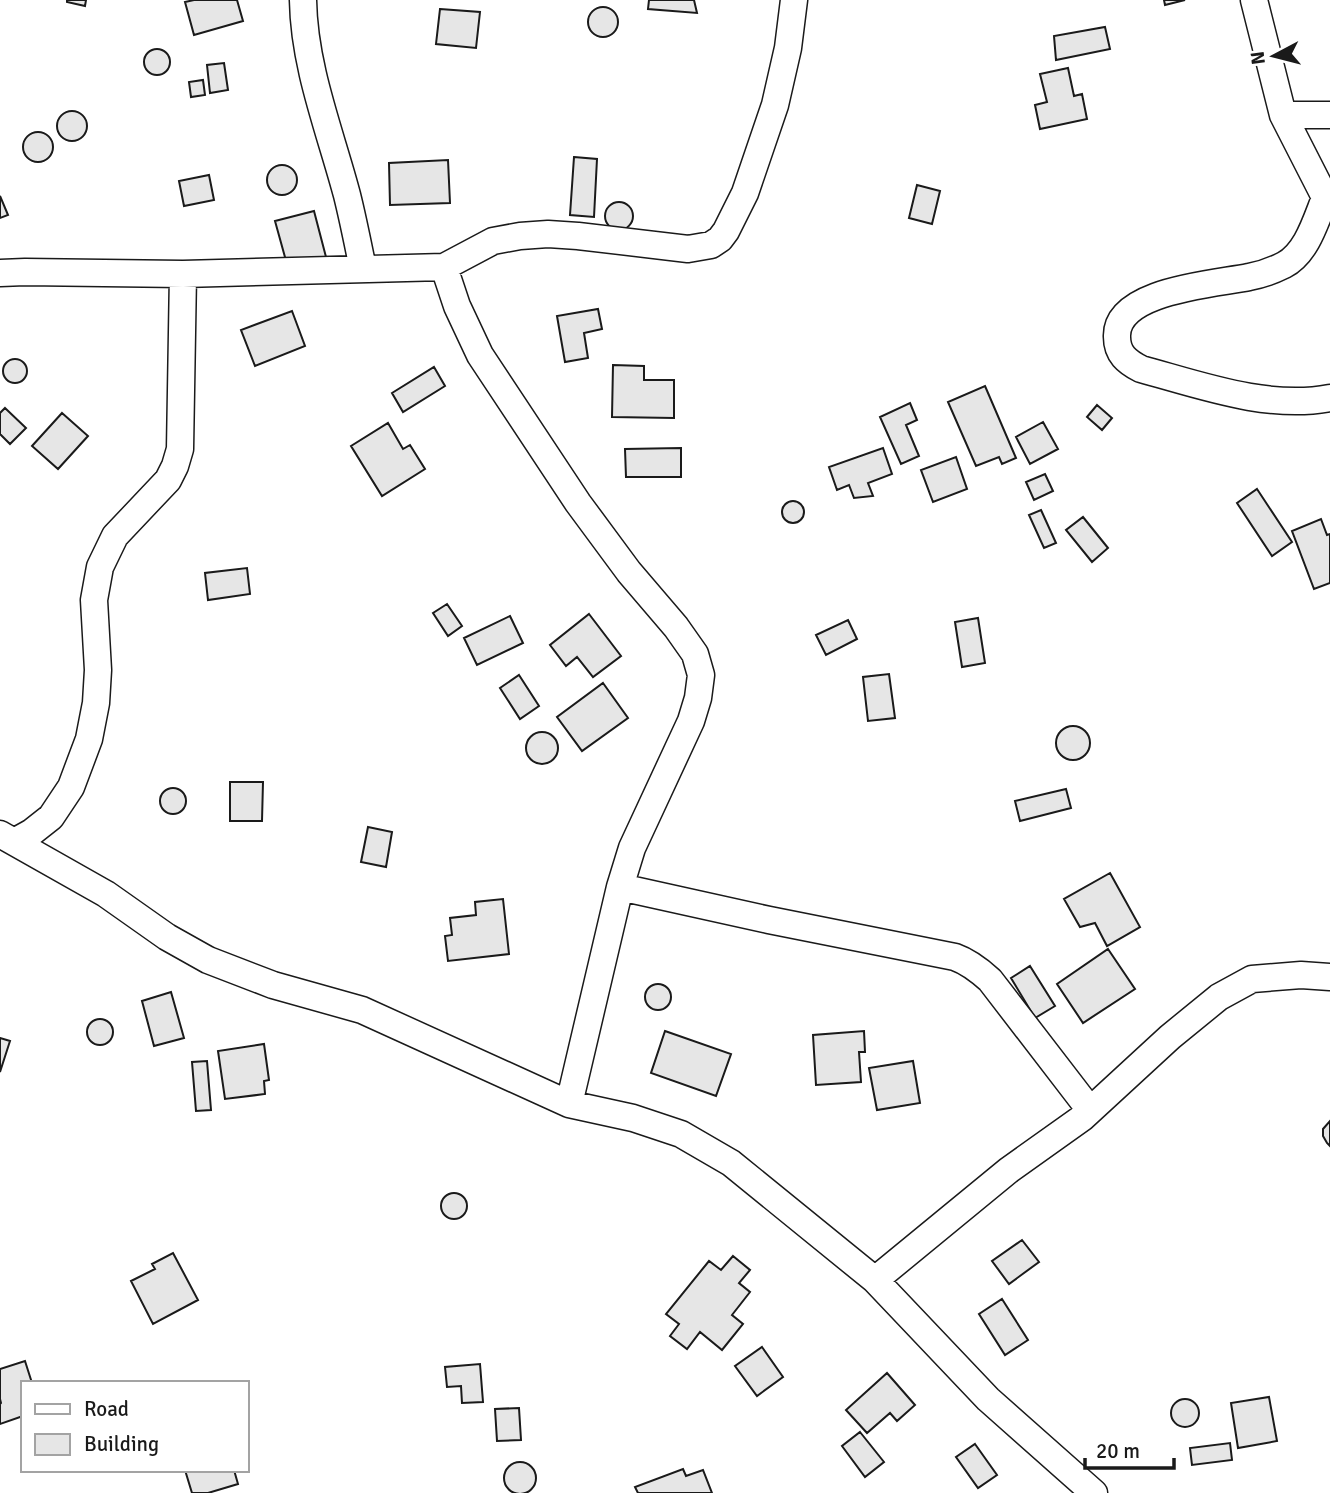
<svg xmlns="http://www.w3.org/2000/svg" width="1330" height="1493" font-family="Signika,sans-serif">
  <rect width="100%" height="100%" fill="#fff"/>
  <path fill="#e6e6e6" stroke="#1a1a1a" stroke-width="2" d="M67,0h19l-1,6 -18,-4z
    M194,0h43l6,21 -49,14 -9,-33z
    M649,0h45l3,13 -49,-4z
    M1164,0h21l-20,5z
    M588 22a15 15 0 1 1 30 0a15 15 0 1 1-30 0Z
    M440,9l40,3 -4,36 -40,-4z
    M1105,27l5,22 -54,11 -2,-24z
    M144 62a13 13 0 1 1 26 0a13 13 0 1 1-26 0Z
    M224,63l4,27 -18,3 -3,-28z
    M1068,68l6,28 8,-2 5,25 -47,10 -5,-24 12,-3 -7,-28z
    M203,80l2,15 -14,2 -2,-15z
    M57 126a15 15 0 1 1 30 0a15 15 0 1 1-30 0Z
    M23 147a15 15 0 1 1 30 0a15 15 0 1 1-30 0Z
    M574,157l23,2 -3,58 -24,-2z
    M448,160l2,43 -60,2 -1,-42z
    M267 180a15 15 0 1 1 30 0a15 15 0 1 1-30 0Z
    M209,175l5,25 -30,6 -5,-25z
    M917,185l23,6 -8,33 -23,-6z
    M0,196l8,19 -8,3z
    M605 216a14 14 0 1 1 28 0a14 14 0 1 1-28 0Z
    M314,211l12,46 -38,11 -13,-47z
    M598,309l4,20 -18,4 4,25 -23,4 -8,-46z
    M292,311l13,35 -50,20 -14,-36z
    M3 371a12 12 0 1 1 24 0a12 12 0 1 1-24 0Z
    M613,365l31,1v14h30v38l-62,-1z
    M434,367l11,19 -42,26 -11,-19z
    M985,386l31,72 -14,6 -3,-7 -23,9 -28,-64z
    M910,403l7,17 -11,5 13,31 -18,8 -21,-47z
    M1097,405l15,13 -10,12 -15,-13z
    M5,408l21,20 -16,16 -10,-10v-21z
    M62,413l26,23 -30,33 -26,-23z
    M1043,422l15,27 -28,15 -14,-27z
    M388,423l15,26 7,-4 15,24 -43,27 -31,-50z
    M681,448v29h-55l-1,-28z
    M883,448l9,26 -24,9 5,13 -19,2 -5,-13 -12,5 -8,-23z
    M956,457l11,32 -34,13 -12,-32z
    M1045,474l8,17 -19,9 -8,-18z
    M1257,489l35,53 -20,14 -35,-53z
    M782 512a11 11 0 1 1 22 0a11 11 0 1 1-22 0Z
    M1041,510l15,33 -12,5 -15,-33z
    M1083,517l25,31 -16,14 -26,-32z
    M1321,519l6,16 3,-1v49l-16,6 -22,-58z
    M247,568l3,26 -42,6 -3,-27z
    M447,604l15,22 -14,10 -15,-23z
    M589,614l32,42 -28,21 -16,-20 -11,9 -16,-21z
    M510,616l13,27 -46,22 -13,-27z
    M978,618l7,45 -23,4 -7,-45z
    M848,620l9,19 -31,16 -10,-20z
    M889,674l6,44 -27,3 -5,-44z
    M519,675l20,31 -19,13 -20,-31z
    M603,683l25,35 -46,33 -25,-34z
    M1056 743a17 17 0 1 1 34 0a17 17 0 1 1-34 0Z
    M526 748a16 16 0 1 1 32 0a16 16 0 1 1-32 0Z
    M230,782h33l-1,39h-32z
    M160 801a13 13 0 1 1 26 0a13 13 0 1 1-26 0Z
    M1066,789l5,19 -51,13 -5,-20z
    M368,827l24,5 -6,35 -25,-5z
    M1110,873l30,54 -33,19 -12,-23 -15,4 -16,-28z
    M503,899l6,55 -61,7 -3,-25 7,-1 -2,-17 26,-3 -1,-13z
    M1108,949l27,40 -52,34 -26,-39z
    M1030,966l25,40 -20,12 -24,-40z
    M645 997a13 13 0 1 1 26 0a13 13 0 1 1-26 0Z
    M171,992l13,46 -30,8 -12,-45z
    M87 1032a13 13 0 1 1 26 0a13 13 0 1 1-26 0Z
    M665,1031l66,23 -15,42 -65,-23z
    M864,1031l1,21h-6l2,30 -45,3 -3,-50z
    M0,1038l10,3 -10,31z
    M264,1044l5,36 -5,1 1,13 -40,5 -7,-48z
    M207,1061l4,49 -15,1 -4,-49z
    M913,1061l7,42 -43,7 -8,-42z
    M1330,1121v25l-3,-3 -4,-7v-7z
    M441 1206a13 13 0 1 1 26 0a13 13 0 1 1-26 0Z
    M1022,1240l17,22 -30,22 -17,-23z
    M173,1253l25,47 -45,24 -22,-43 24,-12 -3,-5z
    M733,1256l17,14 -11,13 11,9 -18,23 11,9 -21,26 -22,-18 -13,17 -17,-13 9,-12 -13,-10 43,-53 12,9z
    M1002,1299l26,41 -23,15 -26,-41z
    M762,1347l21,30 -26,19 -22,-30z
    M25,1361l7,22h-9v33l-23,8v-20l1,-1 -1,-4v-30z
    M480,1364l3,38 -21,1 -1,-17 -14,1 -2,-20z
    M887,1373l28,32 -18,16 -7,-8 -23,20 -21,-23z
    M1269,1397l8,44 -39,7 -7,-45z
    M1171 1413a14 14 0 1 1 28 0a14 14 0 1 1-28 0Z
    M519,1408l2,32 -24,1 -2,-32z
    M860,1432l24,30 -19,15 -23,-31z
    M1230,1443l2,17 -40,5 -2,-17z
    M975,1444l22,31 -19,13 -22,-31z
    M504 1478a16 16 0 1 1 32 0a16 16 0 1 1-32 0Z
    M683,1469l3,7 17,-6 9,23h-74l-3,-6z
    M185,1470h49l4,14 -30,9h-16z"/>
  <g fill="none" stroke-linecap="round" stroke-linejoin="round">
    <g stroke="#1a1a1a" stroke-width="29">
      <path id="street" d="M303,0c1,67 27,131 44,195 6,24 11,49 16,74
        M1254,0l29,115 47,92
        M1283,115h47
        M1325,198c-9,22 -18,55 -41,67 -10,5 -24,10 -35,12 -33,7 -134,13 -132,60 0,17 10,25 24,32 59,16 127,41 189,29
        M444,267l13,39 23,49 98,148 51,69 47,55 19,27 6,21 -3,23 -7,23 -59,127 -12,39 -51,217
        M0,273l25,-1 158,2 261,-7 49,-26 27,-5 28,-2 30,2 110,13 23,-4 9,-6 6,-8 19,-38 30,-88 13,-57 6,-48
        M0,834l106,60 61,43 41,23 65,25 89,25 207,94 64,14 48,16 50,29 144,117 134,-110 73,-52 88,-81 49,-40 33,-18 49,-4 29,2
        M14,842l18,-10 19,-15 20,-30 18,-48 7,-36 2,-33 -4,-70 6,-33 15,-31 53,-56 7,-14 5,-17 3,-175
        M620,887l149,33 186,37c14,5 24,13 35,23l100,130
        M875,1280l113,119 106,94"/>
    </g>
    <use href="#street" stroke="#fff" stroke-width="26"/>
  </g>
  <rect x="21" y="1381" width="228" height="91" fill="#ffffff" stroke="#a3a3a3" stroke-width="2"/>
  <rect x="35" y="1404" width="35" height="10" fill="#ffffff" stroke="#a3a3a3" stroke-width="2"/>
  <text x="84" y="1416" font-size="21" fill="#1a1a1a">Road</text>
  <rect x="35" y="1434" width="35" height="21" fill="#e6e6e6" stroke="#a3a3a3" stroke-width="2"/>
  <text x="84" y="1451" font-size="21" fill="#1a1a1a">Building</text>
  <g transform="translate(1274 56) rotate(263)" stroke="#ffffff" stroke-width="5" paint-order="stroke">
  <path d="M0-5L12 26L0 18L-12 26Z" fill="#1a1a1a"/>
  <text y="-10" font-size="19" font-weight="bold" text-anchor="middle" fill="#1a1a1a">N</text>
  </g>
  <path d="M1085 1458v10h89v-10" fill="none" stroke="#1a1a1a" stroke-width="3.5"/>
  <text x="1096" y="1458" font-size="21" fill="#1a1a1a" stroke="#ffffff" stroke-width="5" paint-order="stroke">20 m</text>
</svg>
